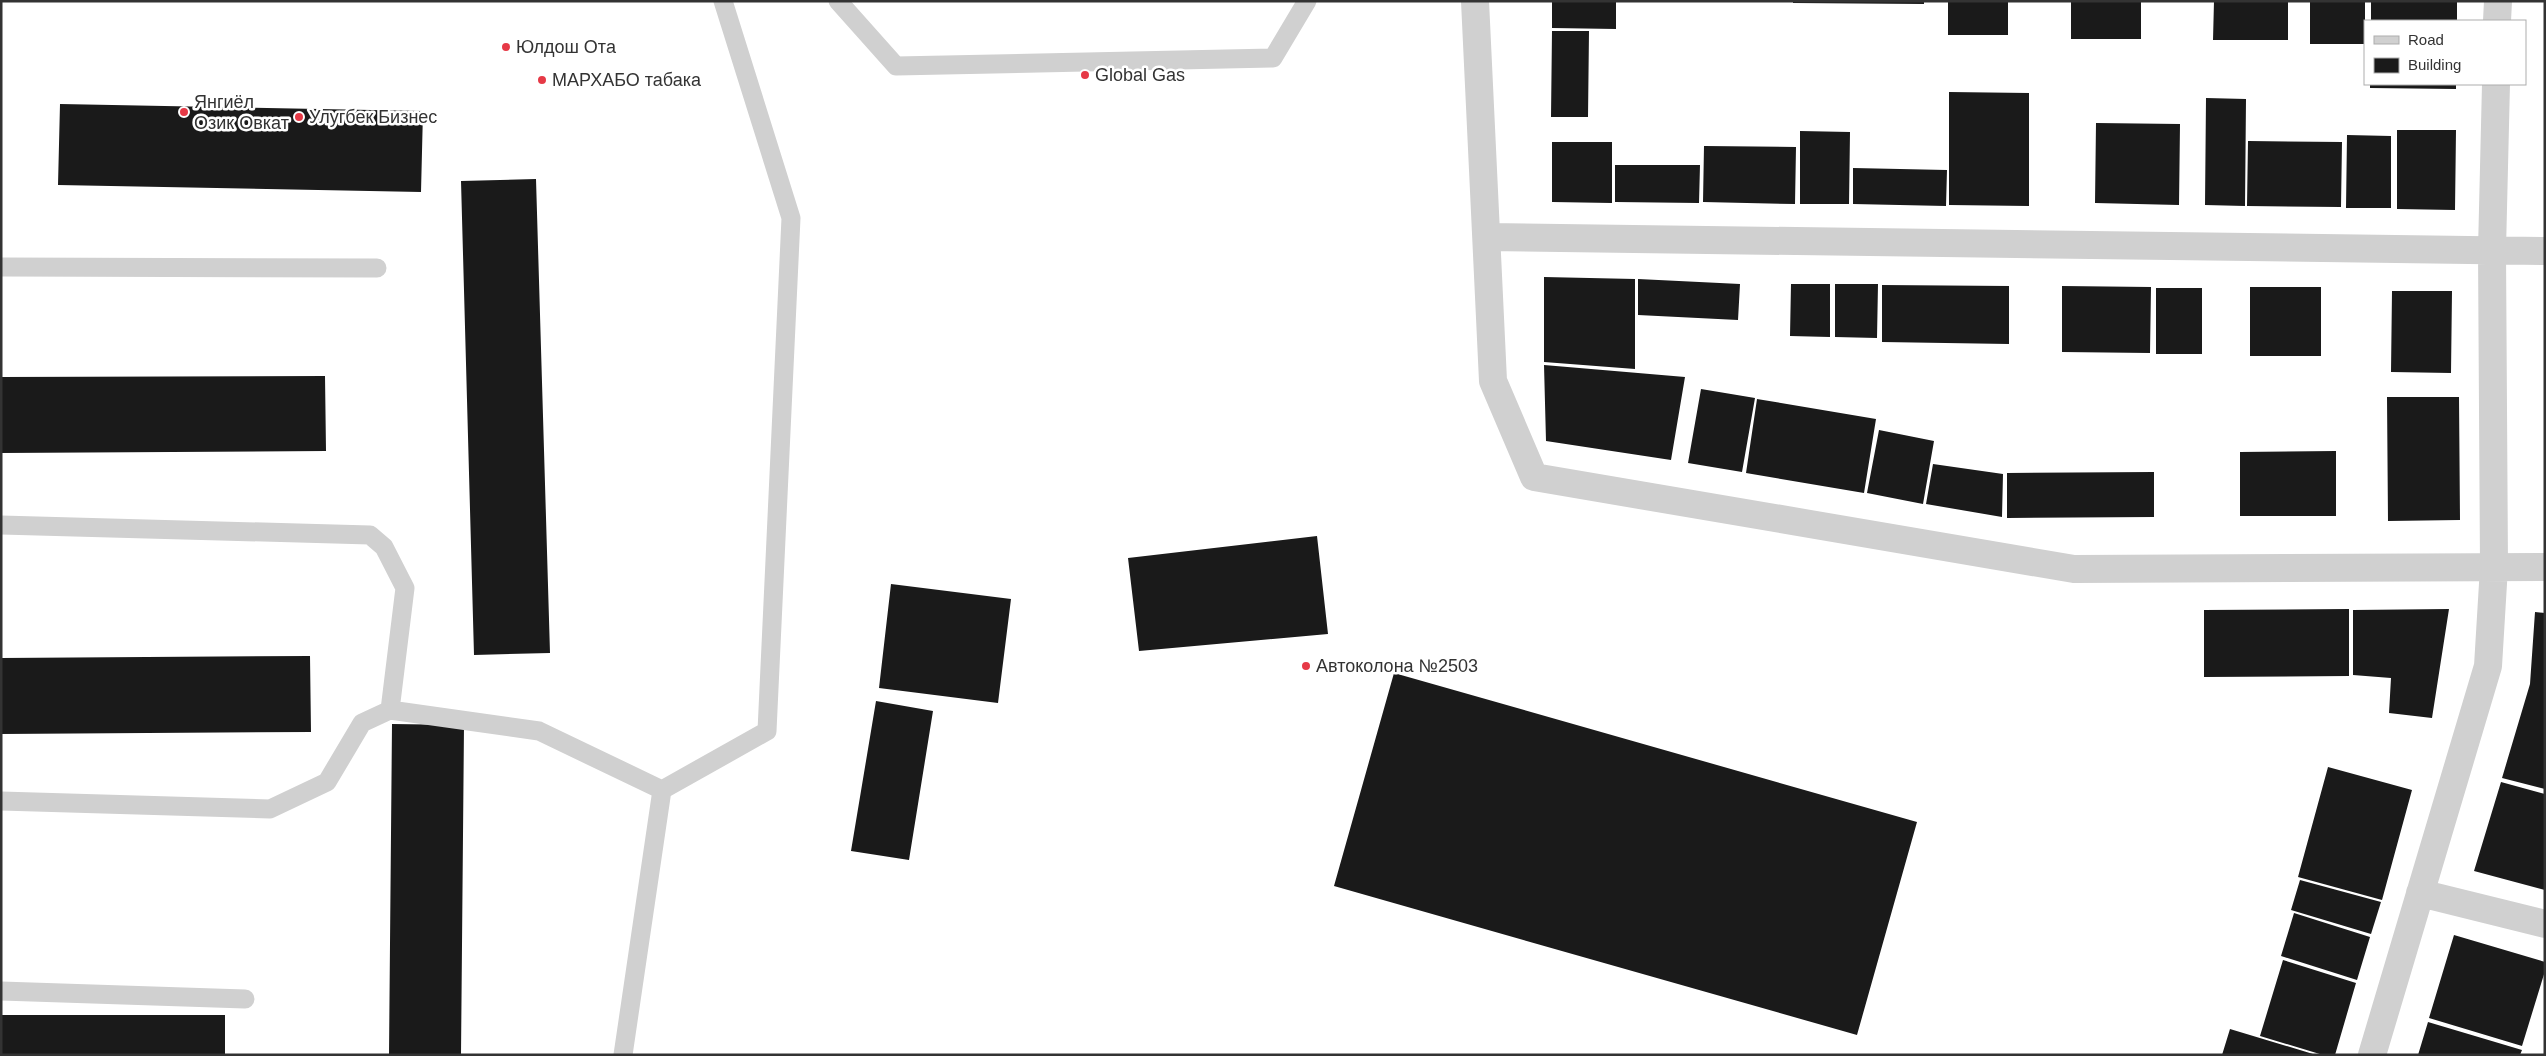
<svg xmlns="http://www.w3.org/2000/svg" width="2546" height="1056" font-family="Arial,sans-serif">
  <rect width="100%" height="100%" fill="#fff"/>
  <path fill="#1a1a1a" d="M1552,1h64v28l-64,-1z
    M1793,1h131v3l-131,-1z
    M1948,1h60v34h-60z
    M2071,1h70v38h-70z
    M2214,1h74v39h-75z
    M2310,1h55v43h-55z
    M2371,1h86v20h-86z
    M1552,31h37l-1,86h-37z
    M2370,84h86v5l-86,-1z
    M1949,92l80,1v113l-80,-1z
    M2206,98l40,1 -1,107 -40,-1z
    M60,104l363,7 -2,81 -363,-7z
    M2096,123l84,1 -1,81 -84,-2z
    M2397,130h59l-1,80 -58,-1z
    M1800,131l50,1 -1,72h-49z
    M2347,135l44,1v72h-45z
    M2248,141l94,1 -1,65 -94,-1z
    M1552,142h60v61l-60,-1z
    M1704,146l92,1 -1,57 -92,-2z
    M1615,165h85l-1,38 -84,-1z
    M1853,168l94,2 -1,36 -93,-2z
    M536,179l14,474 -76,2 -13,-474z
    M1544,277l91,2v90l-91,-7z
    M1638,279l102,5 -2,36 -100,-5z
    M1791,284h39v53l-40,-1z
    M1835,284h43l-1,54 -42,-1z
    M1882,285l127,1v58l-127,-2z
    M2062,286l89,1 -1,66 -88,-1z
    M2250,287h71v69h-71z
    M2156,288h46v66h-46z
    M2392,291h60l-1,82 -60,-1z
    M1544,365l141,12 -14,83 -125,-19z
    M325,376l1,75 -325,2v-76z
    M1701,389l54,9 -13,74 -54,-9z
    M2387,397h72l1,123 -72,1z
    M1757,399l119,20 -12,74 -118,-20z
    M1879,430l55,11 -11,63 -56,-11z
    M2336,451v65h-96v-64z
    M1933,464l70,10 -1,43 -76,-13z
    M2154,472v45l-147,1v-45z
    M1317,536l11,98 -189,17 -11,-93z
    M891,584l120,15 -13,104 -119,-15z
    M2349,609v67l-145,1v-67z
    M2449,609l-17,109 -43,-5 2,-35 -38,-3v-65z
    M2535,612l10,1v176l-43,-11 28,-94z
    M310,656l1,76 -310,2v-76z
    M1394,673l523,149 -60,213 -523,-149z
    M876,701l57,10 -24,149 -58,-9z
    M392,724l72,1 -3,330h-72z
    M2328,767l84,23 -30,110 -84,-23z
    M2501,782l44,12v96l-71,-19z
    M2300,880l81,22 -10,32 -80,-24z
    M2294,913l76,24 -13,43 -76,-24z
    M2454,935l91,27v9l-23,75 -93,-28z
    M2283,960l73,23 -21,72h-12l-63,-19z
    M1,1015h224v40h-224z
    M2428,1022l94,28 -2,5h-102z
    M2230,1029l83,25v1h-91z"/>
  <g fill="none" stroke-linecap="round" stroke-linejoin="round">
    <path stroke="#d0d0d0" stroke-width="19" d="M838,1l58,65 377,-8 34,-57
      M1,267l376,1
      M1,525l369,10 14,12 21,41 -15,122
      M1,801l269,8 57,-27 35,-59 28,-13 149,21 123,59
      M1,991l244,8
      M623,1055l39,-265 105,-59 24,-513 -68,-217"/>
    <path stroke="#d0d0d0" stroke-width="28" d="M1475,1l18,380 41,96 540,92 471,-2
      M2497,21l1,-20
      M1487,237l1058,14
      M2420,893l125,31
      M2372,1055l116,-389 6,-99 -2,-317 4,-166"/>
  </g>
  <g fill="#e63946" stroke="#fff" stroke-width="2">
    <circle cx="506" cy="47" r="5"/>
    <circle cx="1085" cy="75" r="5"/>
    <circle cx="542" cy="80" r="5"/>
    <circle cx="184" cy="112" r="5"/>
    <circle cx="299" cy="117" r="5"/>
    <circle cx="1306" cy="666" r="5"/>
  </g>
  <g text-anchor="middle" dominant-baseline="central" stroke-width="5" stroke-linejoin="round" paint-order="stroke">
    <g font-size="18" fill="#333" stroke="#fff" text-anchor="start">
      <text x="516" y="47">Юлдош Ота</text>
      <text x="1095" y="75">Global Gas</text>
      <text x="552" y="80">МАРХАБО табака</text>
      <text x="194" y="102">Янгиёл<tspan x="194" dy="21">Озик Овкат</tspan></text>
      <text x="309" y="117">Улугбек Бизнес</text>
      <text x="1316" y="666">Автоколона №2503</text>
    </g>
  </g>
  <rect width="2546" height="1056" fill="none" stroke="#333333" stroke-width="5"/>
  <rect x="2364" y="20" width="162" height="65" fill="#ffffff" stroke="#adadad"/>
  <rect x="2374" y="36" width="25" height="8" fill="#d0d0d0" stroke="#adadad"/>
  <text x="2408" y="45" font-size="15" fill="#333333">Road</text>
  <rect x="2374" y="58" width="25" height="15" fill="#1a1a1a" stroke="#adadad"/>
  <text x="2408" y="70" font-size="15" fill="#333333">Building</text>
</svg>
